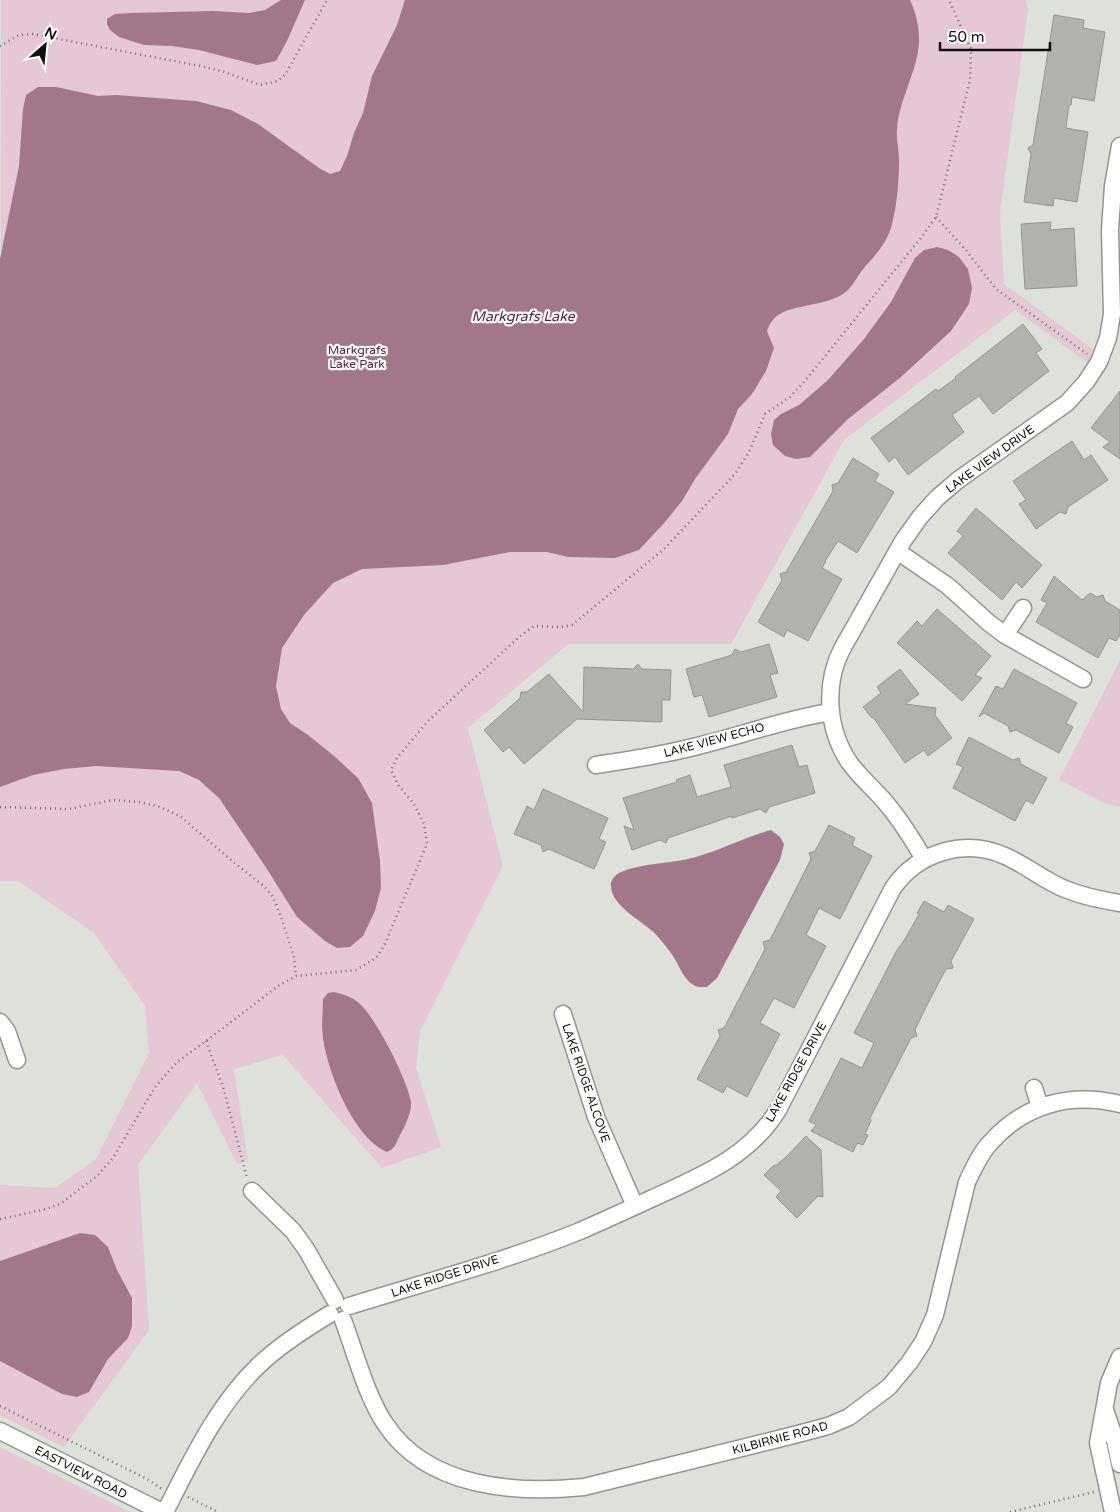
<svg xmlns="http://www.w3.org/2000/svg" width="1120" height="1512" font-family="'Varela Round',sans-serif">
  <rect width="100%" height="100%" fill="#dde1d9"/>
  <path fill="#e5c7d5" d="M1,0h1025l2,10 -28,202 4,72 98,72 -7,12 -80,-58 -171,130 -113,204h-163l-100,84 35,138 -83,166 -4,36 25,79 -59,21 -99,-113 -49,14 14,92 -11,3 -40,-81 -59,82 11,165 -85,117 -64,-32v-230l55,3 41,-29 53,-106 -4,-47 -51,-73 -76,-52h-18z
    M1120,660v147l-16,-4 -45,-23z
    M0,1447l130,65h-130z"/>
  <path fill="#a2778b" d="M281,0h24l-18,41 -11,20 -19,4 -58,-15 -27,-4 -28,-1 -25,-8 -9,-7 -3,-6v-5l8,-5 15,-1 83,-2 36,2 16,-3z
    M405,0h505c6,13 9,26 9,41 -1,30 -20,58 -22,88 -1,10 2,21 2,31 0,22 -2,46 -8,68 -6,18 -16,27 -27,40 -6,7 -10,16 -16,22 -20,19 -63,12 -76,31 -2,2 -4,7 -5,10l7,17 -8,23 -14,23 -14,15 -10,25 -33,45 -13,22 -17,21 -26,28 -24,8 -47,-1 -21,-5h-37l-67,13 -81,4 -29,14 -29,32 -22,33 -6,38 5,23 9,14 18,12 26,21 24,22 14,25 8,58 1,27 -6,23 -12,25 -13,11 -13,1 -12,-7 -28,-24 -30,-48 -48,-71 -20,-18 -20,-9 -83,-5 -32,3 -31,6 -33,12v-528l19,-93 4,-57 3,-14 12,-8h18l42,9 18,-1 80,6 35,9 27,14 61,44 11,6 10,-3 7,-15 7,-23 9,-20 9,-37 25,-51z
    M937,247l11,3 11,7 9,12 4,19 -3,16 -18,27 -50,46 -53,42 -38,38 -14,2 -11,-3 -12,-11 -2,-11 3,-14 7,-6 18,-9 29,-25 36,-41 27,-37 24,-44 9,-8z
    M771,830l9,7 4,7 -4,16 -63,118 -10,9c-5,0 -10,1 -15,-3 -9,-6 -13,-19 -19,-28 -4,-6 -9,-12 -14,-18 -12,-16 -47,-29 -48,-52 -1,-6 5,-12 10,-14 24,-10 51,-8 75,-15 25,-7 49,-20 75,-27z
    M334,992c9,2 18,5 25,11 17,15 48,76 52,99 1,9 -6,25 -11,33 -4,8 -5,14 -13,17 -34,-15 -59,-79 -64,-114 -2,-12 0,-26 0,-39l5,-6z
    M80,1233l15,2 13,12 9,23 15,28v28l-4,12 -20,21 -19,33 -12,5 -15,-3 -62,-33v-100z"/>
  <path fill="#afb3ac" stroke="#939790" d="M1054,15l30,5 -1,8 22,4 -11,69 -22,-4 -1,8h-2l-3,23 22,4 -11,70 -23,-4 -1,8 -29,-4 7,-48 -3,-6 5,-3z
    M1051,222l-1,8 24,-2 3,58 -52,3 -4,-65z
    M1023,324l19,25 -6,4 13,18 -56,43 -14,-18 -27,19 12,17 -56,43 -13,-18 -6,5 -18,-24 65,-49 2,2 18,-13 -1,-1z
    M1120,391v68l-17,-12 7,-5 -19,-14z
    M1072,441l12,19 7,-5 17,25 -40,27 -2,7 -6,-2 -24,17 -17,-25 7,-4 -13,-19z
    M853,458l26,16 -4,7 19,11 -37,61 -19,-12 -13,20h1l-4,7 20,11 -34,62 -21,-11 -3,7 -26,-15 24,-42 -2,-6 6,-2 47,-81 -1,-6 6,-2z
    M976,508l66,57 -20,23 -6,-6 -14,18 -54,-47 15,-17 -6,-5z
    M1054,576l28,24 8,-7 7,4 6,-2 2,6 15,9v25l-4,6 -7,-3 -11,20 -62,-36 11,-19 -6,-3z
    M937,609l54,47 -16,19 7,3 -20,23 -65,-58 20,-22 5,5z
    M769,644l9,29 -8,2 7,22 -68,20 -7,-22 -8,2 -8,-28 46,-14 3,-6 6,3z
    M638,664l4,5 29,1 -1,30h-8v22l-85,-3 -53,45 -15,-17 -6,5 -19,-22 36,-32 1,-6h6l22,-18 34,38 1,-45 49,2z
    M900,669l19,25 -14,10 31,4 -1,7 17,23 -24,18 -4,-6 -19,13 -32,-46 -1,1 -9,-11 18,-14 -4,-6z
    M1014,669l63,34 -11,20 7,4 -14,26 -43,-23 -6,2 -2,-6 -24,-13 -5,4 17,-31 7,3z
    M969,737l44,23 6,-2 2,6 26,14 -14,26 -7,-4 -11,21 -62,-33 10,-21 -7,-3z
    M792,745l7,22 8,-2 8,28 -46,14 -3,6 -6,-4 -28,9v-2l-64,22 -2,5 -6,-3 -28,10 -8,-24 10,4 -11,-32 54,-16 -1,-2 14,-5 7,22 34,-10 -7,-22z
    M543,789l65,29 -9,21 7,3 -12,27 -45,-20 -6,3 -2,-7 -27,-11 13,-28 7,4z
    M829,825l26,13 -3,7 20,11 -32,63 -21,-11 -13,27 20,11 -32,62 -20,-10 -14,25 20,11 -33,63 -20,-11 -4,7 -26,-14 23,-43 -2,-6 6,-2 41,-79 -2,-7 7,-2 41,-81 -2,-6 6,-2z
    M924,901l20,11 4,-7 26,14 -23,42 2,7 -7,1 -19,36 -12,25 2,6 -6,2 -41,80 1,3 -6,13 3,1 -5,10 -6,-2 -4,9 -42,-21 5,-6 -7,-4 32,-63 21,10 12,-25 -20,-10 43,-83 8,-11 14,-25 -2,-1z
    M806,1136l15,14 2,47 -5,-1 -21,22 -21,-21 5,-6 -17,-16 10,-10 1,1 11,-9z"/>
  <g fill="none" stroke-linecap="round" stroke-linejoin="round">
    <g stroke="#92968f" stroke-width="19">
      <path id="minor" d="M897,551l51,35 41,37 16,12 78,44
        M1005,635l18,-27
        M596,765c39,-6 78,-12 117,-23 39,-10 77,-24 118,-30
        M924,859c-10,-17 -21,-35 -34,-51 -12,-16 -29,-29 -41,-46 -22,-33 -25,-78 -7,-113l61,-108 17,-24 17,-19 21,-18 109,-77 19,-21 13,-20 9,-24 4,-24 -2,-84 3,-44 7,-40
        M563,1014l33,103 39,89
        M0,1022l7,9 10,29
        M1034,1088l6,19
        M252,1191l41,40 13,18 29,51
        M349,1306c77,-24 157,-45 231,-75 25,-11 49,-22 73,-33 48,-22 96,-41 125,-88l115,-222c25,-36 72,-50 112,-32 21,9 38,24 60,33 17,7 36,11 55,14
        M343,1320c12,32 24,78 43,105 42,63 130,69 198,62l210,-52 34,-9 21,-9 40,-30 20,-24 14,-21 12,-27 32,-133c7,-14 13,-29 24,-40 34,-38 80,-50 129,-38
        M1105,1410l9,26 6,28
        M0,1431l162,81
        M165,1512c26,-51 52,-107 94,-147 21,-20 46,-36 71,-51
        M1113,1512l-15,-69 11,-60 11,-26"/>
    </g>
    <path stroke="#6e716c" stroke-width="2.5" stroke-dasharray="1 4" stroke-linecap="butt" d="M0,46l19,-11 14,-1 167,32 22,5 38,14 18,-4 7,-6 42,-75
      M936,217l29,32 31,40 91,65
      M0,807l69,2 44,-9 27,2 20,5 20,9 52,45 33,26 8,10 8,20 13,40 2,19
      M206,1041l18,49 23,88
      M0,1219l46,-10 14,-5 37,-28 16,-18 42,-71 22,-25 29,-21 72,-55 18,-10 60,-6 20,-12 8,-12 43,-102 -3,-20 -10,-20 -16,-19 -7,-15 6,-12 31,-37 91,-84 15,-11 27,1 11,-2 91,-75 73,-77 14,-23 15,-36 25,-17 14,-15 116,-143 16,-22 34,-137 1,-31 -22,-49
      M0,1406l147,73 15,10
      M188,1497l30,15
      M1010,1512l84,-20"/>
    <use href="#minor" stroke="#fff" stroke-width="16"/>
  </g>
  <g text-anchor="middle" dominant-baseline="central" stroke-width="4.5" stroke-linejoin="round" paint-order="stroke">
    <g font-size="12" fill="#58203f" stroke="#fff">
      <text x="357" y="350">Markgrafs<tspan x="357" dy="14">Lake Park</tspan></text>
    </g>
    <g font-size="12" fill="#10110f" stroke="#fff">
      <text transform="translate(990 459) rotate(-36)">LAKE VIEW DRIVE</text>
      <text transform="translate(714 740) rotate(-15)">LAKE VIEW ECHO</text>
      <text transform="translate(796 1072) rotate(-61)">LAKE RIDGE DRIVE</text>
      <text transform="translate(586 1083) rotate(71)">LAKE RIDGE ALCOVE</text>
      <text transform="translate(445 1276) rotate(-18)">LAKE RIDGE DRIVE</text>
      <text transform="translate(780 1438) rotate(-15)">KILBIRNIE ROAD</text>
      <text transform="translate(81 1472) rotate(27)">EASTVIEW ROAD</text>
    </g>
    <g font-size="14" font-style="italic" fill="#5a2241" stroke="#fff">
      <text x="523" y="316">Markgrafs Lake</text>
    </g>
  </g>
  <g transform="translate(45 45) rotate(27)" stroke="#ffffff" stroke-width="4" paint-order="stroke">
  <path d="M0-4L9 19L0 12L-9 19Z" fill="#10110f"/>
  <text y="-8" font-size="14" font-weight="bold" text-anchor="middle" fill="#10110f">N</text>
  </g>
  <path d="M940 42v8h110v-8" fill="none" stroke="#10110f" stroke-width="2.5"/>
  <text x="948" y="42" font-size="15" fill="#10110f" stroke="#ffffff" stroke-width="4" paint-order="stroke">50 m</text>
</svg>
